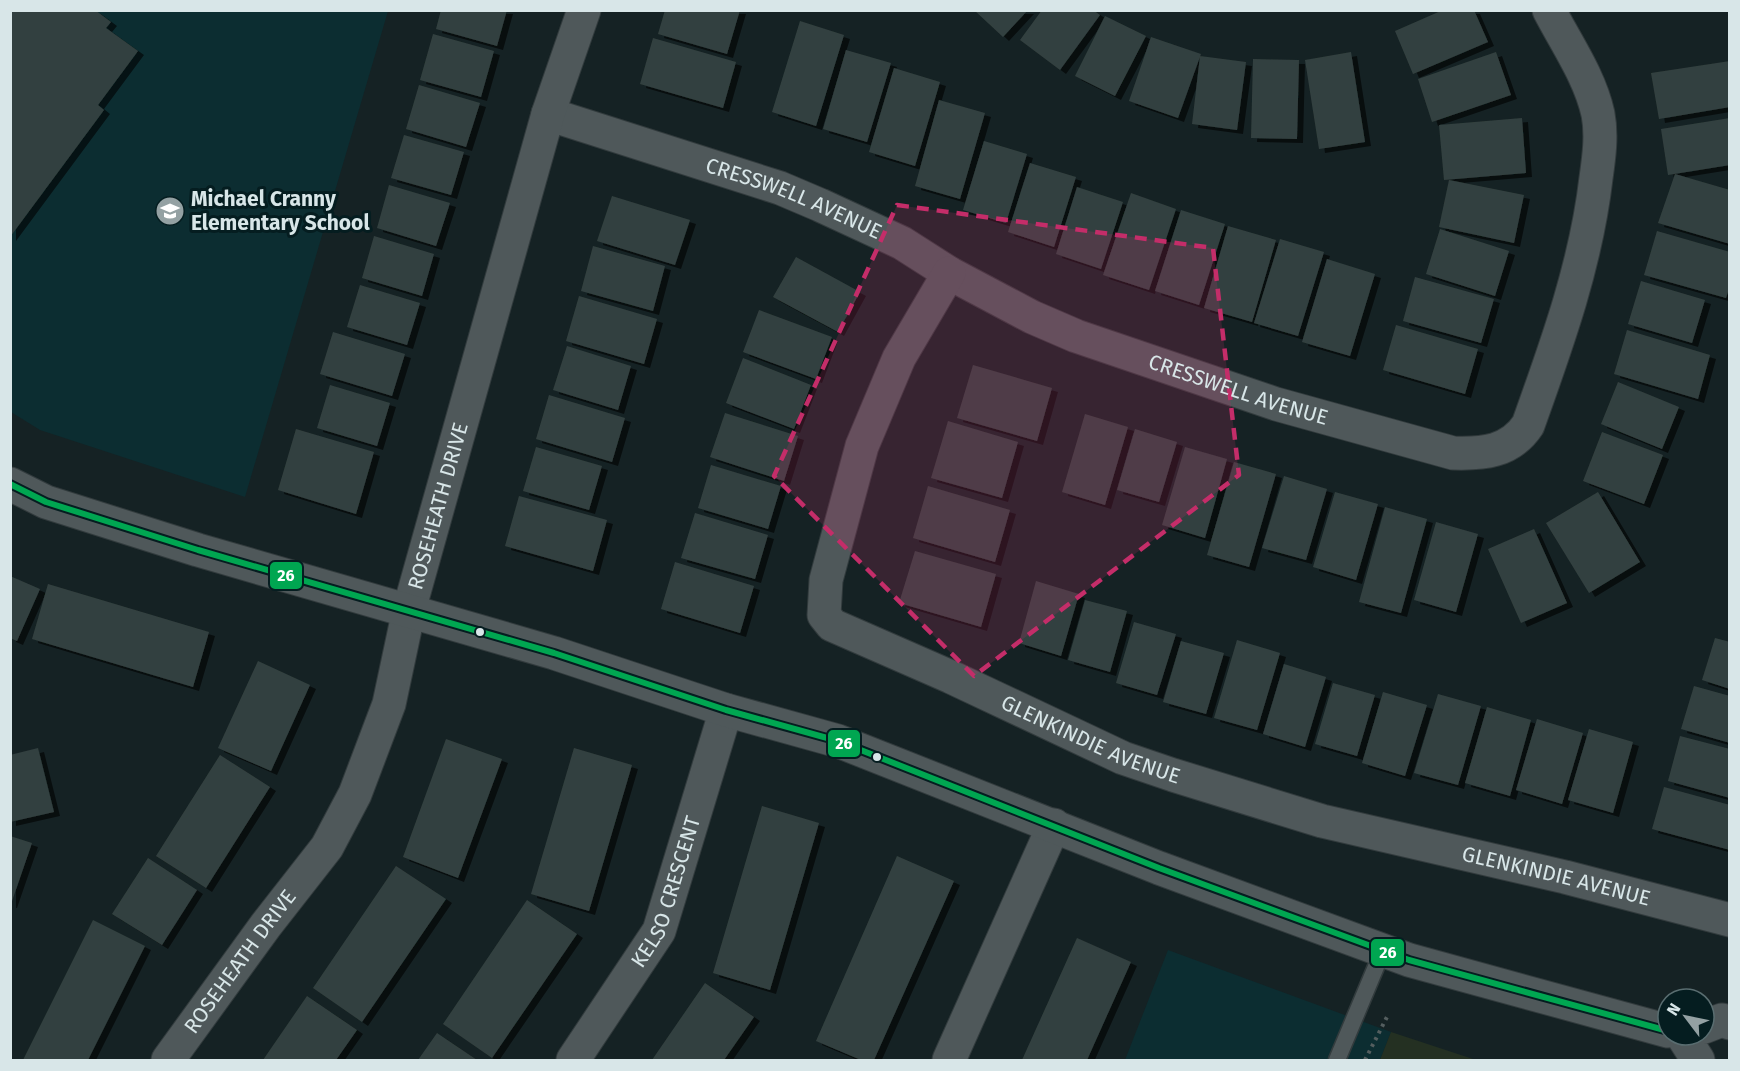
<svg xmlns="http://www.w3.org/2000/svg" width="1740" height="1071" font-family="'Fira Sans',sans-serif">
  <defs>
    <filter id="shadow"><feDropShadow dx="6" dy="4" stdDeviation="0" flood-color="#0009"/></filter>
  </defs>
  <rect width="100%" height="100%" fill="#152224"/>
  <path fill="#0c2d31" d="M10,11h378l-143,486 -205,-67 -29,-18z
    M1168,950l223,82 -11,28h-255z"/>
  <path fill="#243022" d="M1391,1032l85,28h-96z"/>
  <path fill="#33403f" filter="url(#shadow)" d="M10,10h85l16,12 -5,6 32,23 -40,54 6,5 -94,127z
    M441,10h66l-10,36 -61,-17z
    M665,10h75l-13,44 -69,-20z
    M974,10h54l-25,27z
    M1042,10h51l7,5 -40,55 -40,-30z
    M1443,10h31l14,32 -75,32 -18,-43z
    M1105,16l41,20 -31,60 -40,-20z
    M800,21l44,14 -28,91 -44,-14z
    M433,34l61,17 -13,46 -61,-17z
    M1151,37l50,17 -23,64 -49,-17z
    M653,38l83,24 -13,46 -83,-24z
    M846,50l45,13 -24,79 -44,-13z
    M1351,52l14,90 -46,7 -14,-89z
    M1496,52l15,43 -79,27 -14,-43z
    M1200,56l46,6 -9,68 -45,-6z
    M1253,59l46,1 -2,79 -46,-1z
    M1730,61v46l-71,12 -8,-46z
    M894,68l46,14 -25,84 -46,-14z
    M419,85l61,18 -14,44 -60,-18z
    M939,100l46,13 -25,86 -45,-13z
    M1522,118l4,55 -82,7 -5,-55z
    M1730,118v47l-62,10 -7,-46z
    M404,135l60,17 -13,43 -60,-17z
    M984,141l43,13 -21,69 -43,-13z
    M1030,163l46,14 -22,70 -46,-15z
    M1675,174l55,16v54l-72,-21z
    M1449,180l75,15 -10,48 -75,-16z
    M389,185l61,18 -14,43 -59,-18z
    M1077,187l46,15 -22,67 -45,-15z
    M1131,193l45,16 -27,81 -46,-15z
    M612,196l78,24 -15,45 -78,-24z
    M1181,210l44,14 -26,81 -44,-14z
    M1228,226l48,14 -24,82 -48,-14z
    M1440,229l69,22 -14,45 -69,-22z
    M1657,231l73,21v34l-4,12 -82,-23z
    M374,236l60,18 -12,42 -60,-18z
    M1280,239l44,13 -26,84 -44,-13z
    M593,246l72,20 -12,45 -72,-20z
    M796,257l64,35 -22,40 -65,-35z
    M1327,259l48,15 -25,82 -48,-14z
    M1415,277l79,22 -13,44 -78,-22z
    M1641,281l64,19 -13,43 -64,-19z
    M360,285l60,18 -13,42 -60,-18z
    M579,296l78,23 -13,45 -78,-23z
    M759,310l73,27 -16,42 -73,-27z
    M1396,325l82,24 -13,45 -82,-24z
    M1627,330l83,25 -12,44 -84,-25z
    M333,332l72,22 -13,42 -72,-22z
    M567,346l64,20 -13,44 -65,-20z
    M743,358l68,27 -17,44 -68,-26z
    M973,365l79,23 -15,53 -80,-23z
    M1618,382l61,25 -17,42 -61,-25z
    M330,385l60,18 -13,43 -60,-18z
    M549,395l76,23 -13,44 -76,-23z
    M725,413l73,23 -14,45 -74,-24z
    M1085,414l43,13 -23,78 -43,-13z
    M948,421l70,21 -16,56 -71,-20z
    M296,429l78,23 -18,62 -78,-24z
    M1135,429l42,13 -18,60 -42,-12z
    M1602,432l61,23 -19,49 -61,-23z
    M536,447l66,19 -13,44 -66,-19z
    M1185,447l42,12 -22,79 -43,-13z
    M1234,462l42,12 -27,93 -42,-12z
    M711,465l70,21 -13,43 -70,-21z
    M1284,476l43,13 -21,71 -44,-12z
    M928,486l82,24 -15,52 -82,-24z
    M1335,492l43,12 -22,76 -43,-13z
    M1598,492l42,70 -51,31 -43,-70z
    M519,496l88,24 -14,51 -88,-25z
    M1385,507l42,12 -26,94 -42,-11z
    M695,513l73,22 -13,44 -74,-21z
    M1436,522l42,12 -22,78 -42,-12z
    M1534,529l33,74 -46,20 -33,-74z
    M915,551l81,23 -15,53 -82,-24z
    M675,562l79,24 -14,47 -79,-24z
    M10,576l30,13 -23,52 -7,-3z
    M1036,581l43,13 -18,62 -42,-13z
    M48,584l161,48 -16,55 -161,-48z
    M1085,600l42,11 -17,61 -42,-12z
    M1134,622l42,12 -19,61 -41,-12z
    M1715,638l15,4v47l-28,-9z
    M1237,640l43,13 -23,77 -43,-12z
    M1181,641l43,12 -18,61 -43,-12z
    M258,661l52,24 -39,86 -53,-23z
    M1284,664l42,13 -21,70 -42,-13z
    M1333,683l42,12 -18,61 -42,-12z
    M1694,686l36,10v47l-49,-14z
    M1383,692l44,13 -22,71 -43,-13z
    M1438,694l43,12 -23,79 -44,-12z
    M1487,707l44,13 -21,76 -45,-13z
    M1537,719l46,14 -21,71 -46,-14z
    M1589,729l44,13 -20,71 -45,-13z
    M1680,736l50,13v49l-62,-17z
    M446,739l56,20 -44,119 -55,-21z
    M38,748l16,64 -44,10v-67z
    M574,748l58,17 -43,146 -58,-17z
    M220,755l50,32 -64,101 -50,-32z
    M1664,787l66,18v45l-78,-21z
    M762,806l57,17 -49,167 -57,-17z
    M10,836l22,7 -21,61h-1z
    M897,856l57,25 -80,179h-13l-45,-19z
    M148,858l49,32 -35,55 -50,-31z
    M396,866l50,33 -84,123 -49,-34z
    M527,900l50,34 -85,124 -49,-34z
    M93,920l52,26 -57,114h-65z
    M1077,938l54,24 -44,98h-65z
    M705,983l49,34 -30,43h-72z
    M307,996l50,34 -21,30h-73z
    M437,1033l40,27h-59z"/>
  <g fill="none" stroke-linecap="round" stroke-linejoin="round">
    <g stroke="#323b3d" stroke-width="19">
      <path id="service" d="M1337,1060l46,-110"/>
    </g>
    <g stroke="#323b3d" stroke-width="35">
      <g id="minor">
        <path id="s1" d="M548,114l232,74 40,17 82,38 47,30 83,44 44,19 200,68 177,49c30,1 57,-1 75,-28 29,-81 58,-161 68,-247 3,-21 6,-43 2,-64 -8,-37 -32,-71 -49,-104"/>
        <path id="s2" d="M949,273l-50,85 -37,88 -36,134 -2,35 8,10 119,52 172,81 50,17 149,46 243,56 165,43"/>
        <path id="s3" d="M168,1060l98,-135 61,-78 28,-53 34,-90 20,-94 139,-496 36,-104"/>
        <path id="s4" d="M573,1060l86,-129 67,-221"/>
        <path d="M949,1060l105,-235"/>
      </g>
    </g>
    <g stroke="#323b3d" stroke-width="35">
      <path id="tertiary" d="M10,484l36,18 152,48 356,103 172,57 112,31 321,127 250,92 259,71
        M1704,1027l18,-7 8,3
        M1682,1035l16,25"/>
    </g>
    <path stroke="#545e5f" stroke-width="4" stroke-dasharray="3 4.5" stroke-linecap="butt" d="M1365,1060l23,-45"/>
    <use href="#service" stroke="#4f585a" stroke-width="16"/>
    <use href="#minor" stroke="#4f585a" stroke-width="33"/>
    <use href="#tertiary" stroke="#4f585a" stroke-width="33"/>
    <g stroke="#051d20" stroke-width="10">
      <path id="bus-1" d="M10,484l36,18 152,48 356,103 172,57 112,31 321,127 250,92 259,71"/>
    </g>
    <use href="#bus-1" stroke="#00a651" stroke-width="6"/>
  </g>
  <path fill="#c42d69" fill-opacity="0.2" stroke="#c42d69" stroke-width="4.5" stroke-dasharray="12 8" stroke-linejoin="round" d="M897,205l316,43 26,227 -265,201 -200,-200z"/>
  <defs>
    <g id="school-disc" transform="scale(1.5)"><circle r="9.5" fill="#94a1a3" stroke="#051d20"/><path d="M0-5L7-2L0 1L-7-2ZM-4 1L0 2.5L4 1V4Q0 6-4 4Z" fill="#fff"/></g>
  </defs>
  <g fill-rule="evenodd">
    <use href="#school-disc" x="170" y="211"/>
  </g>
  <g fill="#d8e6e8" stroke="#051d20" stroke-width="2">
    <circle cx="480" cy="632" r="5"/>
    <circle cx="877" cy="757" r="5"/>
  </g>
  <g text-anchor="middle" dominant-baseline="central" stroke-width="6" stroke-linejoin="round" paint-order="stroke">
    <g font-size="21" font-weight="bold" fill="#d8e6e8" stroke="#051d20" text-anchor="start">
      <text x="191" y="199">Michael Cranny<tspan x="191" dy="24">Elementary School</tspan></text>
    </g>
    <g font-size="21" fill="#d8e6e8" stroke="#051d20">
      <text stroke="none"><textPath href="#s1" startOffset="260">CRESSWELL AVENUE</textPath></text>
      <text stroke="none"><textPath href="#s1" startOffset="746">CRESSWELL AVENUE</textPath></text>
      <text stroke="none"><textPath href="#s3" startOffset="626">ROSEHEATH DRIVE</textPath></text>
      <text stroke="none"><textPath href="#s2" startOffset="664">GLENKINDIE AVENUE</textPath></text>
      <text stroke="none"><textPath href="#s2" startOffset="1150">GLENKINDIE AVENUE</textPath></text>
      <text stroke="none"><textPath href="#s4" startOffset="194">KELSO CRESCENT</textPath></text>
      <text stroke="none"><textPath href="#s3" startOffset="122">ROSEHEATH DRIVE</textPath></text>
    </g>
  </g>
  <g stroke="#051d20" stroke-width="2">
    <rect x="269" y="561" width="34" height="29" rx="6" fill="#00a651"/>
    <rect x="827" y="729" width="34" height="29" rx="6" fill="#00a651"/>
    <rect x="1370" y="938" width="35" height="29" rx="6" fill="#00a651"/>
  </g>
  <g font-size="16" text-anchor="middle" font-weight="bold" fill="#fff">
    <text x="286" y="581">26</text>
    <text x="844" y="749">26</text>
    <text x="1388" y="958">26</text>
  </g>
  <rect width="1740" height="1071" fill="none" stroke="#d8e6e8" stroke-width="24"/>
  <g transform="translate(1686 1017) rotate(302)"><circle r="28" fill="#051d20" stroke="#596d70" stroke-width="1.5"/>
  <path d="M0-4.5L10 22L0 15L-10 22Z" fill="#94a1a3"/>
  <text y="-9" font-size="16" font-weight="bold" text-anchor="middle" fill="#d8e6e8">N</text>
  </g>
</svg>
